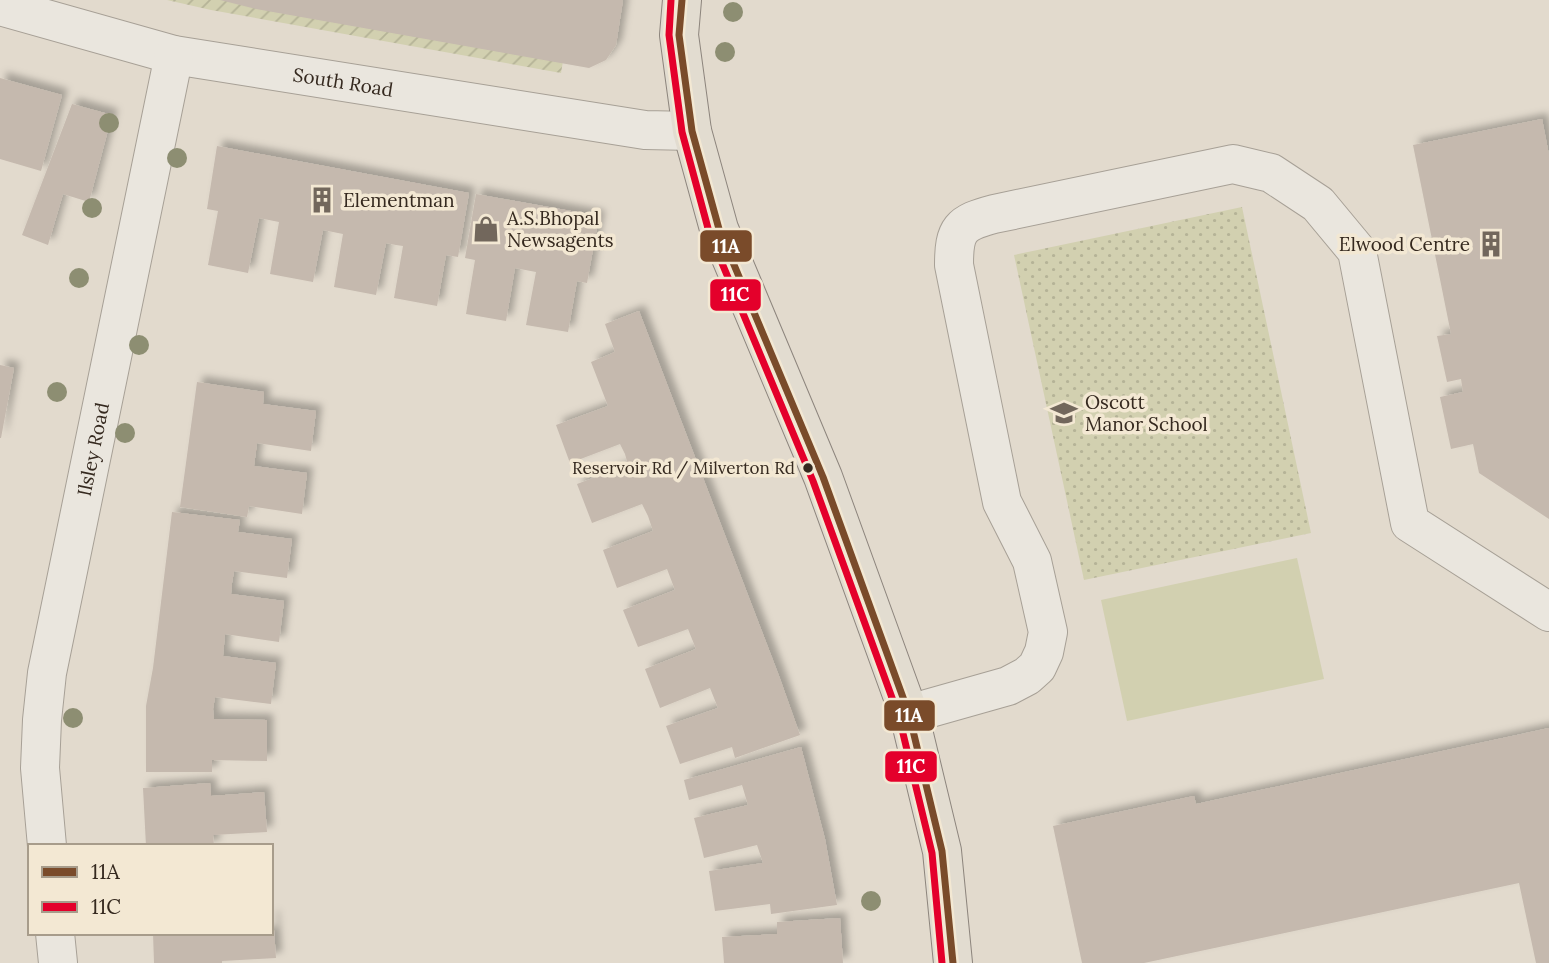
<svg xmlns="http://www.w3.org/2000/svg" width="1549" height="963" font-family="Lora,serif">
  <defs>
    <pattern id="grass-dots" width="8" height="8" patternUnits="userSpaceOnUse" patternTransform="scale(1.75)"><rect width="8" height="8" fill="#d2d0b0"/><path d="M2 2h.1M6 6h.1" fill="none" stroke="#b5b397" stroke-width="1.8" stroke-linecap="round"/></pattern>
    <pattern id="garden-furrows" width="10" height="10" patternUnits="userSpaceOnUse" patternTransform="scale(1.75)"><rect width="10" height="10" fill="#d2d0b0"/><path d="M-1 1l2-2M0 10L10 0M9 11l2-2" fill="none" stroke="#b5b397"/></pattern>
    <filter id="shadow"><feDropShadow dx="6" dy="-6" stdDeviation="3.5" flood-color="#0004"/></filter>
  </defs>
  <rect width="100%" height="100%" fill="#e2dacd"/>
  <path fill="url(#grass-dots)" d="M1242,207l69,326 -227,47 -70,-325z"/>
  <path fill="url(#garden-furrows)" d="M167,0h406l-12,73 -350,-63z"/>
  <path fill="#d2d0b0" d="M1297,558l27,121 -197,42 -26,-121z"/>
  <path fill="#c5b9ae" filter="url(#shadow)" d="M220,0h403l-7,45 -10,15 -17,8 -333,-59z
    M0,78l62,17 -21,76 -41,-12z
    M72,104l40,11 -23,87 -26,-8 -15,51 -26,-10z
    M1542,119l7,36v364l-70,-46 -6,-29 -22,5 -11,-52 23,-5 -2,-13 -14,3 -10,-46 14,-2 -38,-189z
    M217,146l252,47 -11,64 -12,-2 -9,51 -43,-8 9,-52 -7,-1 -10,-2 -10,52 -42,-8 9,-53 -20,-4 -10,52 -43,-8 9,-52 -20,-4 -11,55 -40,-8 10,-54 -11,-2z
    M476,194l123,22 -12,67 -10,-2 -9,51 -42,-7 10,-53 -21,-4 -9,53 -40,-7 9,-54 -10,-2z
    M639,311l140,365 21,59 -65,23 -3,-11 -52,17 -14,-38 52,-18 -8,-20 -50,20 -15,-39 51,-20 -8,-20 -50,18 -15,-37 52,-20 -8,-21 -50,19 -14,-38 50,-19 -5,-15 -6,-12 -50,19 -15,-39 51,-19 -3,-11 -5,-10 -50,19 -14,-38 52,-19 -17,-44 24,-10 -10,-28z
    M0,365l14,3 -13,70h-1z
    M197,382l67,10 -1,12 53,7 -5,40 -54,-8 -3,23 53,7 -5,41 -53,-8 -2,11 -67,-10z
    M172,512l68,8 -2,12 54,7 -5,39 -53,-7 -2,12 -1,11 53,7 -5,41 -54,-8 -2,22 53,7 -5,41 -56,-7 -2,12 1,10 53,1v41l-55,-1v12h-66v-66l7,-38z
    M1549,728v235h-13l-17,-80 -375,80h-62l-29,-137 141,-30 2,8z
    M801,747l24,92 12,66 -66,9 -1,-10 -55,7 -6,-40 54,-8 -6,-18 -53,13 -5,-21 -5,-19 54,-13 -6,-20 -53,15 -5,-20z
    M210,783l1,13 53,-4 3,40 -54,3 1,11h-68l-3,-58z
    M271,916h2l3,42 -54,3v2h-68l-1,-30h118z
    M840,918l3,45h-119l-2,-26 55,-3v-12z"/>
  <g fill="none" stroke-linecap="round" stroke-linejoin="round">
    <g stroke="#a7a096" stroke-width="40">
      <g id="minor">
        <path id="s1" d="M0,6l174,49 471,75 47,1"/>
        <path d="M909,714l99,-28 19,-10 10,-9 7,-15 4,-20 -16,-71 -30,-59 -48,-237c0,-36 6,-42 40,-51l239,-50 38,9 47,31 39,47 53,272 139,89"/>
        <path id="s2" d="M47,846l-7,-78 2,-48 5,-47 127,-618"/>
        <path d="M55,933l3,30"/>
      </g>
    </g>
    <g stroke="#8d857d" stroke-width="40">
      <path id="major" d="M682,0l-3,35 13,96 27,98 104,248 86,237 33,137 11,112"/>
    </g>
    <use href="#minor" stroke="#eae6de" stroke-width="38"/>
    <use href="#major" stroke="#e2dcd0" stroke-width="38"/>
    <g stroke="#f3e8d3" stroke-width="12">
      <path id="bus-1" d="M682,0l-3,35 13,96 27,98 104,248 86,237 33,137 11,112"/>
    </g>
    <g stroke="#f3e8d3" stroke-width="12">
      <path id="bus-2" d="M671,0l-2,35 13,97 27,100 104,249 86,236 33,136 10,110"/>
    </g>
    <use href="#bus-1" stroke="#7a4b2a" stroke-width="7"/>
    <use href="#bus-2" stroke="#e4002b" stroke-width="7"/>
  </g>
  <g fill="#8d8e72">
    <circle cx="733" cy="12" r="10"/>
    <circle cx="725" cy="52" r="10"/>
    <circle cx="109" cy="123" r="10"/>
    <circle cx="177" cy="158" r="10"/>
    <circle cx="92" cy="208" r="10"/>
    <circle cx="79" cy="278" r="10"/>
    <circle cx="139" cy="345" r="10"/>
    <circle cx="57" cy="392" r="10"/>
    <circle cx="125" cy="433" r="10"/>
    <circle cx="73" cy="718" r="10"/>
    <circle cx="871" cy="901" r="10"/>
  </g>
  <defs>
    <g id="building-bare" transform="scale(2.1)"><path d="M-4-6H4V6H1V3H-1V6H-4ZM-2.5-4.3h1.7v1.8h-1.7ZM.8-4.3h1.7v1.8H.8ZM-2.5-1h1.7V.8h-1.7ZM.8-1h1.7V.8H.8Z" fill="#72675c" stroke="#f3e8d3" stroke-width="2.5" paint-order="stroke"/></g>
    <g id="shop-bare" transform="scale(2.1)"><path d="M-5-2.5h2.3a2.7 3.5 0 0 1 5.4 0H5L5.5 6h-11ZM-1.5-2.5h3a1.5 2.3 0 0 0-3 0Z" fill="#72675c" stroke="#f3e8d3" stroke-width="2.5" paint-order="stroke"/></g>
    <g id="school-bare" transform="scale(2.1)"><path d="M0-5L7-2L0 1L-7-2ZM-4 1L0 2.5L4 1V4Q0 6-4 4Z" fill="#72675c" stroke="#f3e8d3" stroke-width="2.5" paint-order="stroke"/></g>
  </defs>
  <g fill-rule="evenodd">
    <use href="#building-bare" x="322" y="200"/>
    <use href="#shop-bare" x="486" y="229"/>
    <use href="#building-bare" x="1491" y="244"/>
    <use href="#school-bare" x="1064" y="413"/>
  </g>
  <circle fill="#35291f" stroke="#f3e8d3" stroke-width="2.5" cx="808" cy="468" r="6"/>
  <g text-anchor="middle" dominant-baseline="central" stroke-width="7" stroke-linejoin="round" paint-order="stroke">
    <g font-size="17" fill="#35291f" stroke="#f3e8d3" text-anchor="end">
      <text x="795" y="468">Reservoir Rd / Milverton Rd</text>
    </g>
    <g font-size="19" fill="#35291f" stroke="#f3e8d3">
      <text stroke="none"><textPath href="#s1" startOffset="352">South Road</textPath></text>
      <text stroke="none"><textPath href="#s2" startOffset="402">Ilsley Road</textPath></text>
    </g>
    <g font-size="19" fill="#35291f" stroke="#f3e8d3" text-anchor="start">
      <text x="343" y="200">Elementman</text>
      <text x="507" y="218">A.S.Bhopal<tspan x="507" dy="22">Newsagents</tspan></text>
      <text x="1470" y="244" text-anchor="end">Elwood Centre</text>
      <text x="1085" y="402">Oscott<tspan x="1085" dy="22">Manor School</tspan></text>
    </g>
  </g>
  <g stroke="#f3e8d3" stroke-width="2.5">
    <rect x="699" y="229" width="54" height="34" rx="7" fill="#7a4b2a"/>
    <rect x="709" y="278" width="53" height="34" rx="7" fill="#e4002b"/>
    <rect x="883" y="699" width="53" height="33" rx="7" fill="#7a4b2a"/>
    <rect x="884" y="750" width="54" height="33" rx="7" fill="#e4002b"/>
  </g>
  <g font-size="19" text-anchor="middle" font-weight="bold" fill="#fff">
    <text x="726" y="253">11A</text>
    <text x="735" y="301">11C</text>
    <text x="909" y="722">11A</text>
    <text x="911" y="773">11C</text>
  </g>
  <rect x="28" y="844" width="245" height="91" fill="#f3e8d3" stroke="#a79c8b" stroke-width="2"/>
  <rect x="42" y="867" width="35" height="10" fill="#7a4b2a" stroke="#a79c8b" stroke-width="2"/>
  <text x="91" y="879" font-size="21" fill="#35291f">11A</text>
  <rect x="42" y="902" width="35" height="10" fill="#e4002b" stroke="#a79c8b" stroke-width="2"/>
  <text x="91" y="914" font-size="21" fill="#35291f">11C</text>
</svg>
